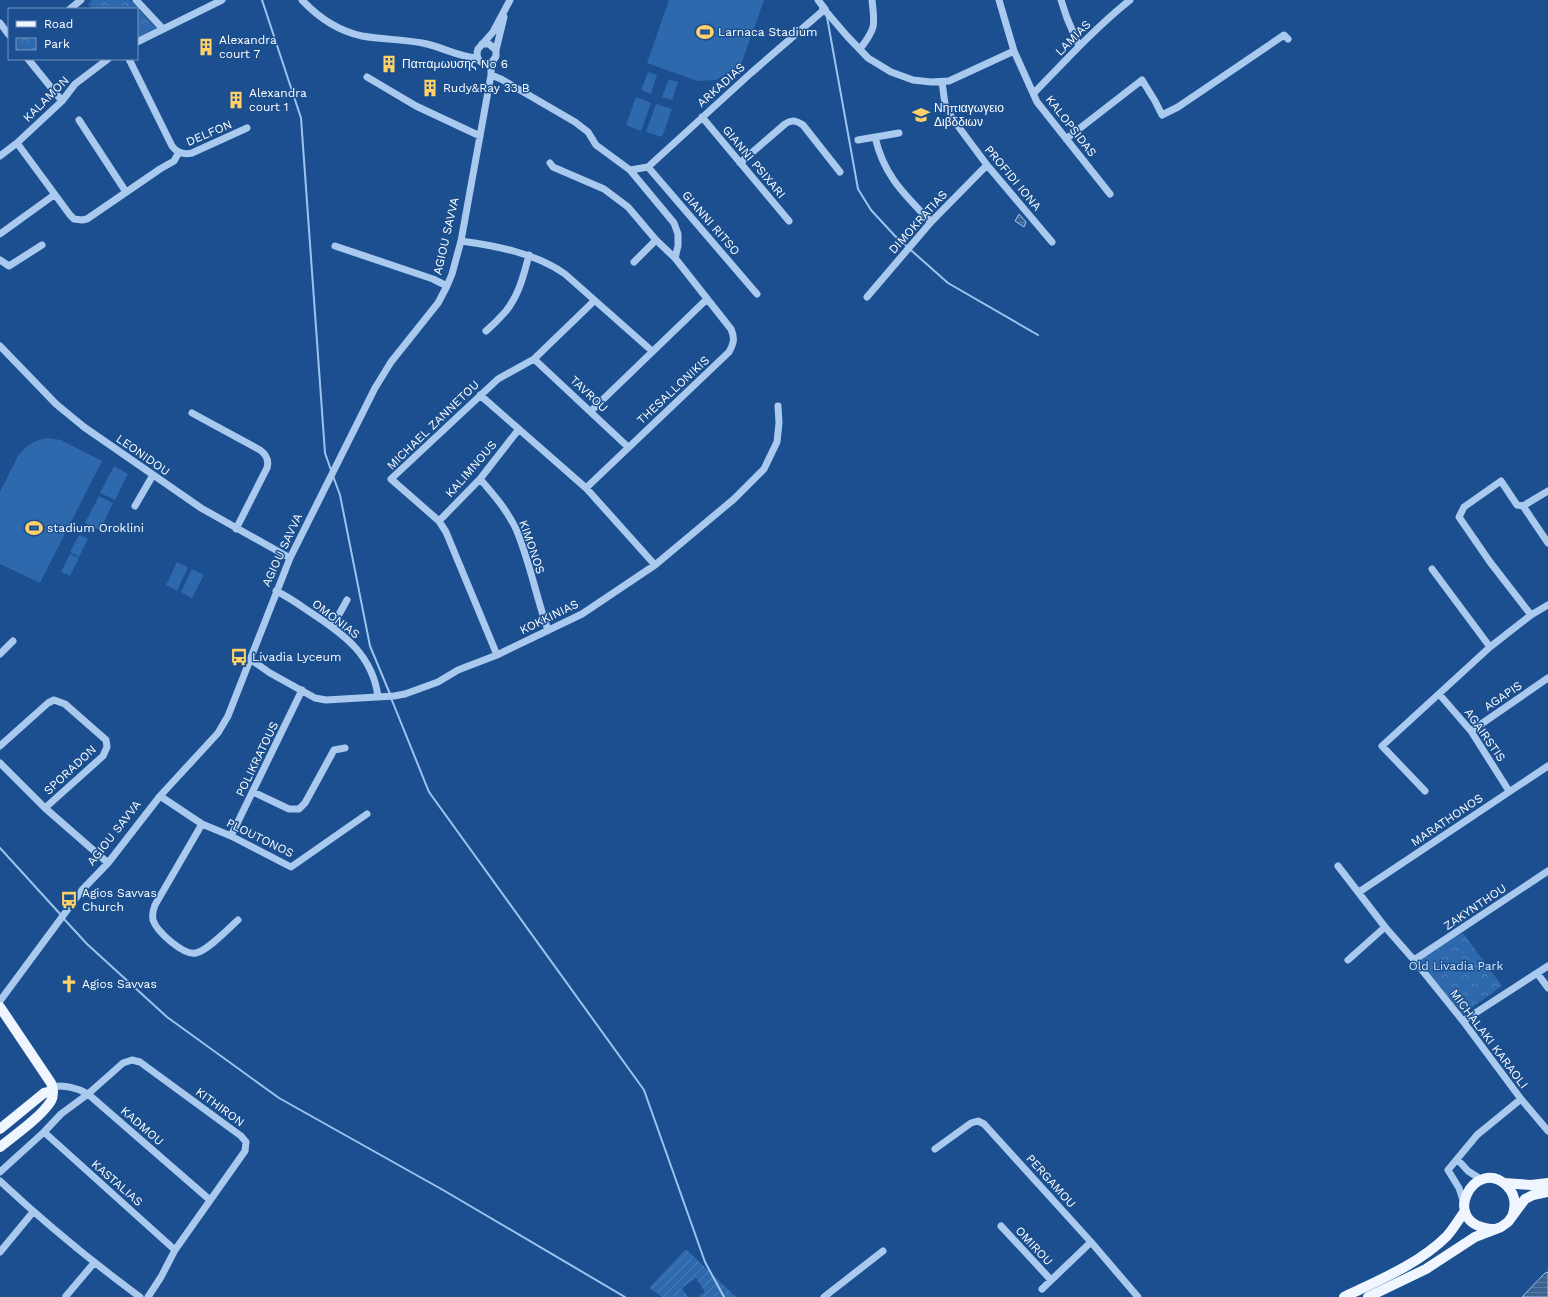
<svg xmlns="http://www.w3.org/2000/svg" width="1548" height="1297" font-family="'Work Sans',sans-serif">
  <defs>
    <pattern id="park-crowns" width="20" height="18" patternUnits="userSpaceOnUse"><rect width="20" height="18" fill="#2e69ad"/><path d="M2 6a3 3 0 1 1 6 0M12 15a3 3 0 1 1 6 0" fill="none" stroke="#4d80b9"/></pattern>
    <pattern id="garden-furrows" width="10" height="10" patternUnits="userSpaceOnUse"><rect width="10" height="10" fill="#2e69ad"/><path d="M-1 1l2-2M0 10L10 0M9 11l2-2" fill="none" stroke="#4d80b9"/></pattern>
    <pattern id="water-rules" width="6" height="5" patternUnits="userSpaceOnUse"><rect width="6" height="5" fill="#3c6290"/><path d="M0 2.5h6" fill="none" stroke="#597aa1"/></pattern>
  </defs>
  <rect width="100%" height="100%" fill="#1b4f8f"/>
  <path fill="#2e69ad" d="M669,0h95l-23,65 -25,15 -19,1 -50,-18z
    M648,72l9,3 -6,19 -10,-4z
    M669,79l9,3 -6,18 -10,-3z
    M636,97l15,6 -10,28 -15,-6z
    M656,104l16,5 -10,28 -16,-5z
    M47,438l14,2 41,21 -62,122 -40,-19v-72l18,-36 8,-9 10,-6z
    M114,466l14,8 -13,26 -15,-7z
    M99,496l14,7 -13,27 -15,-7z
    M79,535l9,4 -9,18 -9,-5z
    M70,554l9,4 -9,18 -9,-4z
    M177,562l11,5 -11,24 -11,-6z
    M192,569l12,6 -12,23 -11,-6z"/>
  <path fill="url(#park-crowns)" d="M92,0h38l26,28 -19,10v-29h-44l-5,-5z
    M1463,933l39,53 -39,28 -46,-55z"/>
  <path fill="url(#garden-furrows)" d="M686,1249l50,48h-38l7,-5 -9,-14 -14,10 6,9h-26l-13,-9z"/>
  <path fill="url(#water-rules)" stroke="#9cc4f0" d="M1019,214l7,8 -2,5 -9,-6z
    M1548,1272v25h-26l23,-24z"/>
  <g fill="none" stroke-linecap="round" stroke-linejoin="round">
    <path stroke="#9cc4f0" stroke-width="2" d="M262,0l39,118 24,335 6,17
      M827,17l31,172 13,21 24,26 53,47 90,52
      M333,476l7,19 30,151 20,48
      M391,698l38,94 215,298 61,172 19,35
      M0,848l61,67
      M64,919l23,25 80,73 112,81 164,92 182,107"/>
    <path stroke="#a9c9ee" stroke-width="7" d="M136,0l27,29
      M302,0c16,17 37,31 60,36 22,4 44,3 65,8 17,4 32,13 50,14
      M818,0l7,9 -2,-1
      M999,0l15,51 23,51 73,92
      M1061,0l6,18 12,28
      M70,9l11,-9
      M829,15l18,21 21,22 23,14 22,8 18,2 18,-1 65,-30
      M0,23l9,12
      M137,42l85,-42
      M482,44h7l7,6v6c-6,14 -23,7 -18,-7l15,-17 17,-32
      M860,49c16,-21 15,-23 12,-49
      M496,50l8,-33
      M28,59l34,42
      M129,59l43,87c5,7 11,9 20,7l55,-25
      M491,75l10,4 74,43 13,10 8,13 34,25 44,53 4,11v12l-3,12
      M367,77l49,29 64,30
      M942,82l3,22 7,14 35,47 65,77
      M1034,93c31,-32 61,-65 96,-93
      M702,117l87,104
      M79,120l47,72
      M875,137c9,39 29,57 56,85
      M1066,139l76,-59 13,21 7,14 16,-8 106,-72 4,4
      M858,140l41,-7
      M17,143l53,72 4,4 8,1 5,-1 73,-50 14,-8 5,-9
      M0,156l17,-13 45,-42 13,-17 33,-25
      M550,163l3,4 51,22 24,18 28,33 19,18 56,71c4,9 3,14 -2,23l-143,136
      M740,163l45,-39c7,-5 12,-3 18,1l37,47
      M648,167l109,127
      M630,170l18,-3 103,-94 74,-64
      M0,234l54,-39
      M461,241c36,5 74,12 104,33l87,77
      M335,246l98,33 14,7
      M0,260l9,6 33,-21
      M634,262l22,-22
      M867,297l64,-75 56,-57
      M486,331c7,-6 14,-13 20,-20 13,-16 18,-37 23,-56
      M0,346l56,58 28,23 117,81 89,50
      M534,359l94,88
      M480,395l106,93 69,77
      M591,411l116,-112
      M192,413l68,37c7,5 9,11 7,18l-31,61
      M480,479c14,16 27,31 36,50 14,33 20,68 32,101
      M1548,491l-25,15 25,37
      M135,506l18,-31
      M1523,506l-6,-1 -16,-24 -37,26 -5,10 31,45 41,53
      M439,521l41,-42 39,-50
      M1432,569l58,78
      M276,591c13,6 25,15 37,23 32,21 60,42 65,83
      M332,627l15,-27
      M0,654l13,-13
      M497,655l-51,-123 -7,-11 -48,-42 107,-100 36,-20 60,-58
      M250,659l20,14 45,25 11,2 68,-4 11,-2 33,-12 20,-12 39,-15 85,-41 73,-49 79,-66 30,-30 13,-27 2,-19 -1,-17
      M1439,694l32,37 38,60
      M1471,731l77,-53
      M0,746l48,-43 6,-3 11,4 41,36 1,7 -4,9 -58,52
      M0,763l45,45 63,55
      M1425,791l-43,-45 108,-99 41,-32 17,-10
      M253,792l36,17h10l6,-6 29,-53 11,-2
      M160,796l42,28 29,12 60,31 76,-53
      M202,824l-47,81c-2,5 -3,10 -2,15 4,12 31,36 43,33 11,-2 32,-24 42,-33
      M231,836l71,-146
      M1338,866l47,61 29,33 49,61 58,78 27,32
      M1359,892l189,-126
      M1348,960l37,-33
      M1414,960l134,-89
      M1537,973l11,15
      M0,1001l82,-111 26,-27 52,-67 58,-63 10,-17 62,-158 85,-170 16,-26 47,-59 9,-17 5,-12 9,-33 30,-166v-12
      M1463,1021l85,-55
      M53,1086c13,0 23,1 35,8l122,106
      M44,1132l131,118
      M935,1149l36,-26 7,-2 6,3 107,118 47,55
      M1457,1159l11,12 14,9
      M0,1172l44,-40 17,-18 27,-20 35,-31 9,-3 8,2 101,74 5,6 -1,9 -70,99 -14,27 -13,20
      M0,1181c45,42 91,80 140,116
      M1464,1203l-5,-15 -11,-18 29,-35 44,-36
      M1001,1226l50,54
      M0,1252l33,-40
      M1042,1289l49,-47
      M66,1296l28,-33
      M824,1297l59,-46"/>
    <path stroke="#f0f6ff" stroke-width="10" d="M0,1007l51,76c2,5 3,13 0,18 -10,16 -36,34 -51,46
      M0,1129l44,-36 9,-2
      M1504,1183l27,2 17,-2
      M1493,1229c-57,-4 -17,-75 14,-43 8,8 9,18 6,28
      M1344,1297c35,-17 75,-33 103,-61 7,-8 12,-17 18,-25
      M1368,1297l58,-28 49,-32 26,-10 7,-5 17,-23 8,-4 15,-3"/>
    <path stroke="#a9c9ee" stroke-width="7" d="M823,8l6,7"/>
  </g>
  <defs>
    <g id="stadium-bare" transform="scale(1.38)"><path d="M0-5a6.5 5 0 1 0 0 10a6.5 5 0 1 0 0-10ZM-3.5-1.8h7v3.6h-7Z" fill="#ffd166" stroke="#1b4f8f" stroke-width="2.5" paint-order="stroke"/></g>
    <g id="building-bare" transform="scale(1.38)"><path d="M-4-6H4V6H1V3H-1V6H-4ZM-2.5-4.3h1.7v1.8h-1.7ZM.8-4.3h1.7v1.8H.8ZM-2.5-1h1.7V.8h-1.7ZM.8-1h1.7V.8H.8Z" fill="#ffd166" stroke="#1b4f8f" stroke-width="2.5" paint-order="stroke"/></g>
    <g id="school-bare" transform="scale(1.38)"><path d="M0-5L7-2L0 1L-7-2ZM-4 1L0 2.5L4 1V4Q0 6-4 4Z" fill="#ffd166" stroke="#1b4f8f" stroke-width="2.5" paint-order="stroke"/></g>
    <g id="bus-bare" transform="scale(1.38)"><path d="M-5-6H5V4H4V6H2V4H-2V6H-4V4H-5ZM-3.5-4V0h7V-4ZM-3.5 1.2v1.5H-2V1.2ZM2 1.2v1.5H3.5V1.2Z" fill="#ffd166" stroke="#1b4f8f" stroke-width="2.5" paint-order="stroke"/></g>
    <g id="church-bare" transform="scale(1.38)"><path d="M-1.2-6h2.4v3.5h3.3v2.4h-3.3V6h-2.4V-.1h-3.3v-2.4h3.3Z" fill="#ffd166" stroke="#1b4f8f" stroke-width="2.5" paint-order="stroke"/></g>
  </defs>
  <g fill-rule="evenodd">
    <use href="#stadium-bare" x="705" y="32"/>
    <use href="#building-bare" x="206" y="47"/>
    <use href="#building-bare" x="389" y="64"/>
    <use href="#building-bare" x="430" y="88"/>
    <use href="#building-bare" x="236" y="100"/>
    <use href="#school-bare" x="921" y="115"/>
    <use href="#stadium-bare" x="34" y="528"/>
    <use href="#bus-bare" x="239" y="657"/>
    <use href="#bus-bare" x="69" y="900"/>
    <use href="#church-bare" x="69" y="984"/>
  </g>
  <g text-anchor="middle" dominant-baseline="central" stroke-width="3" stroke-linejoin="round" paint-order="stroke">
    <g font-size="12" fill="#fff" stroke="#1b4f8f" text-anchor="start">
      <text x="718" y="32">Larnaca Stadium</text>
      <text x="219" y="40">Alexandra<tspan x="219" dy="14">court 7</tspan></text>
      <text x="402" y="64">Παπαμωυσης No 6</text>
      <text x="443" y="88">Rudy&amp;Ray 33 B</text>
      <text x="249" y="93">Alexandra<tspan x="249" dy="14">court 1</tspan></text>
      <text x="934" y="108">Νηπιαγωγειο<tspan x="934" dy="14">Διβδδιων</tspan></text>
      <text x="47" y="528">stadium Oroklini</text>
      <text x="252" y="657">Livadia Lyceum</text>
      <text x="82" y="893">Agios Savvas<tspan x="82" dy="14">Church</tspan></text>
      <text x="82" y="984">Agios Savvas</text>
    </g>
    <g font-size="12" fill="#fff" stroke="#1b4f8f">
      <text transform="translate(1073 38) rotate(-45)">LAMIAS</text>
      <text transform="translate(721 85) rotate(-42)">ARKADIAS</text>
      <text transform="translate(46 99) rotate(-45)">KALAMON</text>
      <text transform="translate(1071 126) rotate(52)">KALOPSIDAS</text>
      <text transform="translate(209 133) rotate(-23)">DELFON</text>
      <text transform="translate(754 162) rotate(50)">GIANNI PSIXARI</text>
      <text transform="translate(1013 178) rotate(50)">PROFIDI IONA</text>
      <text transform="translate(918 222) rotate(-48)">DIMOKRATIAS</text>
      <text transform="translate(711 223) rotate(49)">GIANNI RITSO</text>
      <text transform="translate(446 236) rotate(-77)">AGIOU SAVVA</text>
      <text transform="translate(673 390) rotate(-43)">THESALLONIKIS</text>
      <text transform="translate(589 394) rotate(43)">TAVROU</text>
      <text transform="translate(433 425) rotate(-44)">MICHAEL ZANNETOU</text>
      <text transform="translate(143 455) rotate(35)">LEONIDOU</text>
      <text transform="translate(471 469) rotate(-49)">KALIMNOUS</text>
      <text transform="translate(532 547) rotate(71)">KIMONOS</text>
      <text transform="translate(282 550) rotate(-65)">AGIOU SAVVA</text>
      <text transform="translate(549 617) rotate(-26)">KOKKINIAS</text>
      <text transform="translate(336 619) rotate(37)">OMONIAS</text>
      <text transform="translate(1503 696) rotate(-34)">AGAPIS</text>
      <text transform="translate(1485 735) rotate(55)">AGAIRSTIS</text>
      <text transform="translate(257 759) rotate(-64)">POLIKRATOUS</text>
      <text transform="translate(70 770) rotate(-43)">SPORADON</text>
      <text transform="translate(1447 820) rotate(-34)">MARATHONOS</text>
      <text transform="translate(114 833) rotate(-52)">AGIOU SAVVA</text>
      <text transform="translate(260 838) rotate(26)">PLOUTONOS</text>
      <text transform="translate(1475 907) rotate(-34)">ZAKYNTHOU</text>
      <text transform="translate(1489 1039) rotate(53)">MICHALAKI KARAOLI</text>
      <text transform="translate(220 1107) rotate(36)">KITHIRON</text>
      <text transform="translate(142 1126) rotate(41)">KADMOU</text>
      <text transform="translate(1051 1181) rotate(48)">PERGAMOU</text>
      <text transform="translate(117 1183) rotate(41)">KASTALIAS</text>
      <text transform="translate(1034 1246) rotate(47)">OMIROU</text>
    </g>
    <g font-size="12" fill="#cfe3fa" stroke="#1b4f8f">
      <text x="1456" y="966">Old Livadia Park</text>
    </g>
  </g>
  <rect x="8" y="8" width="130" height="52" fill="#1b4f8f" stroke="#7695bc"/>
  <rect x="16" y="21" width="20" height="6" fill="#f0f6ff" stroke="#7695bc"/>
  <text x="44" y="28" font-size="12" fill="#ffffff">Road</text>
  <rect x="16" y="38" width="20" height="12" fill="url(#park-crowns)" stroke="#7695bc"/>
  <text x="44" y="48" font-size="12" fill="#ffffff">Park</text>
</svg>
